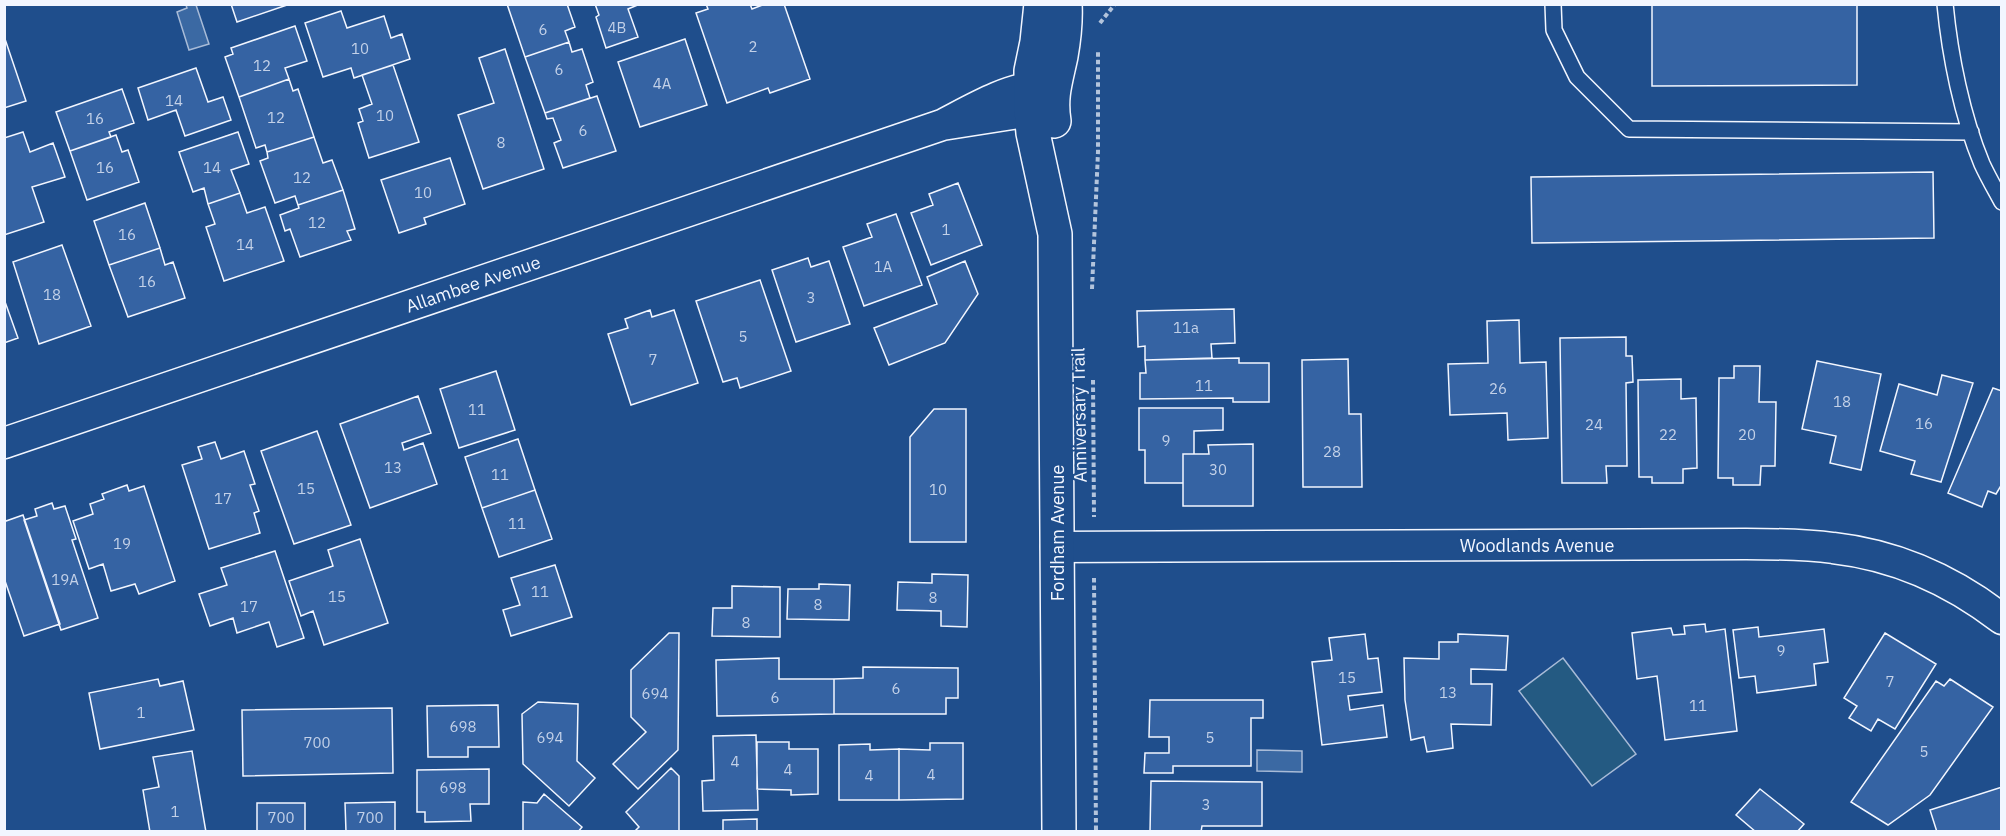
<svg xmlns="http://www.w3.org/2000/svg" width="2006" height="836" font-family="'IBM Plex Sans',sans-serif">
  <rect width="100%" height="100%" fill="#1f4e8c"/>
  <path fill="#245a82" stroke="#a8bbd7" stroke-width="1.5" d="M1563,658l73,96 -44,32 -73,-95z"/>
  <path fill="#3b69a3" stroke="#a8bbd7" stroke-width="1.5" d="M186,5h10l13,39 -20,6 -12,-38 10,-4z
    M1257,750l45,1v21l-45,-1z"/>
  <path fill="#3563a3" stroke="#f2f6ff" stroke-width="1.5" d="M231,4h59l-53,18z
    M507,4h60l8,23 -10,4 4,11 -44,15z
    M595,4h45l-12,5 10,28 -32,11 -10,-31 3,-2z
    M706,4h44l2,5 13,-5h19l26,75 -40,14 -2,-5 -41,15 -31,-90 12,-4z
    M1652,4h205v81l-205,1z
    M341,11l6,17 37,-12 7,22 11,-4 8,25 -56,19 -3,-10 -28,9 -18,-54z
    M295,26l12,35 -22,7 4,11 -50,18 -14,-40 8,-3 -2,-6z
    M4,36l22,65 -22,7z
    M685,39l22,66 -67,22 -22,-65z
    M569,42l3,10 10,-3 11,33 -7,3 4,13 -45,15 -20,-56z
    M505,49l39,120 -61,20 -25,-74 36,-12 -15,-45z
    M393,65l26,77 -50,16 -11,-35 5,-2 -4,-12 13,-5 -10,-29z
    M196,68l12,34 15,-5 8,23 -46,16 -9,-26 -28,10 -10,-32z
    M289,79l4,12 5,-2 16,48 -47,15 -2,-7 -9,3 -17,-51z
    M122,89l12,34 -25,9 2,5 -41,14 -14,-39z
    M597,96l19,55 -53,17 -9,-25 7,-3 -8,-22 -6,1 -2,-6z
    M23,132l7,20 23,-9 12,34 -33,10 12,35 -40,13v-97z
    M238,132l11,32 -18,6 9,23 -32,11 -4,-16 -11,4 -14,-40z
    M116,135l6,17 6,-2 11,32 -52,18 -17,-49z
    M314,137l9,26 9,-3 11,30 -45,15 -3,-9 -20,7 -15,-42 8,-3 -1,-6z
    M450,158l15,46 -41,14 2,6 -27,9 -18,-53z
    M1933,172l1,66 -402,5 -1,-66z
    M958,183l24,62 -51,20 -20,-52 22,-8 -4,-11z
    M343,190l12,39 -8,2 4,9 -51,17 -10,-28 -5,2 -5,-16 19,-7 -1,-3z
    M240,193l7,20 18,-6 19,54 -60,20 -18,-54 9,-3 -7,-20z
    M145,203l15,45 -51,17 -15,-44z
    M896,214l26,71 -58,21 -21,-59 29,-10 -5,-13z
    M62,245l29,81 -52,18 -26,-82z
    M160,248l5,17 8,-3 12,36 -57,19 -19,-52z
    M808,258l3,9 18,-6 21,63 -54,18 -24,-72z
    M965,261l13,33 -33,49 -56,22 -15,-37 63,-24 -10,-27z
    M760,280l31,91 -51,17 -3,-10 -14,4 -27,-81z
    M4,299l14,39 -14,5z
    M1234,309l1,34 -24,1 1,14 -67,2v-14l-7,1 -1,-36z
    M650,310l2,7 22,-7 24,73 -67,22 -23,-71 20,-6 -3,-9z
    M1519,320l1,43 26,-1 2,76 -40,2 -1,-27 -57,2 -2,-51 40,-1 -1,-42z
    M1626,337v19h6l1,26 -7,1 1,83h-21l1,17h-45l-2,-145z
    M1239,358v5h30v39h-36v-4l-93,1v-26h6l-1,-13z
    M1348,359l1,55h12l1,73h-59l-1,-127z
    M1817,361l64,13 -20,96 -31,-7 6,-27 -34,-7z
    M1734,366h26l-1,36h17l-1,64h-14l-1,19h-27v-7h-15l1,-100h15z
    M496,371l19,59 -56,18 -19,-59z
    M1942,375l31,8 -32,99 -30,-8 4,-13 -35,-10 19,-67 38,11z
    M1681,379v20l15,-1 1,70 -14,1v14h-31v-6h-13l-1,-97z
    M1993,388l9,3v93l-6,10 -8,-3 -6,16 -34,-14z
    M418,396l13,37 -29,10 2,7 19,-7 14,41 -67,24 -30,-84z
    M1139,408h84v22l-29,1v23h-11v29h-38v-33h-6z
    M934,409h32v133h-56v-105z
    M317,431l34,94 -57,19 -33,-93z
    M518,439l17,51 -53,18 -17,-51z
    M215,442l6,17 23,-8 11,33 -5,1 9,26 -5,2 6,20 -51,16 -27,-84 20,-6 -4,-12z
    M1253,444v62h-70v-52h26l-1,-9z
    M127,485l2,6 15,-5 31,95 -36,13 -4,-10 -24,7 -8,-27 -14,5 -16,-48 20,-7 -3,-10 14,-5 -2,-5z
    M535,490l17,49 -53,18 -17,-49z
    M52,503l2,6 11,-3 11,33 -4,1 26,78 -37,12 -37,-110 13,-4 -2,-7z
    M23,515l37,109 -36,12 -20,-58v-60l2,3z
    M360,539l28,84 -64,22 -11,-34 -12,5 -12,-35 44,-15 -5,-16z
    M275,551l29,87 -27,9 -8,-25 -32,11 -4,-15 -23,8 -11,-32 28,-9 -6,-17z
    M555,565l17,52 -61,19 -8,-26 17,-5 -9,-27z
    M932,574l36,1 -1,52 -26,-1v-15l-44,-1 1,-28 34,1z
    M819,584l31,1 -1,35 -62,-1 1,-30h31z
    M732,586l48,1v50l-68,-1 1,-28h19z
    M1705,624l1,8 19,-3 12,102 -72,9 -8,-64 -20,3 -5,-46 39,-5 2,7 12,-1 -1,-8z
    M1758,627l1,10 65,-8 4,33 -14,2 2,21 -59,8 -2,-17 -16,2 -6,-48z
    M669,633h10l-1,117 -40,39 -25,-25 33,-32 -15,-15v-47z
    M1885,633l51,31 -41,65 -17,-10 -7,12 -22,-13 8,-12 -13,-8z
    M1365,634l3,25 10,-1 4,34 -34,4 2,14 33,-5 4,32 -65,8 -10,-83 20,-2 -3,-22z
    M1458,634l50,2 -2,34 -35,-1v15h21l-1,41 -40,-1 2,24 -26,4 -3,-15 -13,3 -6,-40 -1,-42 35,1v-17h19z
    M779,658v21h55v35l-117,2 -1,-56z
    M863,667l95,1v30h-12v16h-112v-35l29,-1z
    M158,679l2,7 23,-5 11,49 -94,19 -11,-56z
    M1950,679l43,28 -63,88 -42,30 -37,-23 85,-121 8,5z
    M1150,700h113v18h-12v48h-78v7h-29l1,-20h24v-16h-20z
    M538,702l40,2 -1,57 18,17 -26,28 -46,-42 -1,-50z
    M498,705l1,42h-31v10h-40l-1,-51z
    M392,708l1,65 -150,3 -1,-66z
    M756,735l2,75 -55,1 -1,-30 12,-1 -1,-44z
    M757,742h32v7h29v45l-27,1v-5l-34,-1z
    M930,743h33v56l-64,1v-51l31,1z
    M870,744v6l29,-1v51h-60v-55z
    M192,751l14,81h-56l-7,-42 16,-3 -6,-30z
    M671,768l8,8v56h-45l5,-5 -13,-15z
    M489,769v35h-19l1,17 -46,1v-10h-8v-42z
    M1151,781l111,1v44h-60l-1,6h-51z
    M2002,787v45h-65l-7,-22z
    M1760,789l44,35 -7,8h-41l-20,-17z
    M544,794l38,33 -4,5h-55v-30l14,1z
    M395,802v30h-49l-1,-29z
    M257,803h48v29h-48z
    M757,819v13h-34v-12z"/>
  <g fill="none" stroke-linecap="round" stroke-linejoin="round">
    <g stroke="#f2f6ff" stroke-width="18">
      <path id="service" d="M1553,4l1,26 23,47 52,52 342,3
        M1945,4c5,52 17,112 37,160 6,13 13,25 20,38"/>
    </g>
    <g stroke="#f2f6ff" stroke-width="33">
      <path id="minor" d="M4,443l938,-318c24,-12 67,-38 93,-37 6,0 12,4 18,7l-11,9 -11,7 -89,14
        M1056,547l690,-3c29,0 58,0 87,4 62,7 120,33 169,71"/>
    </g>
    <g stroke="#f2f6ff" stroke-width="36">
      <path id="tertiary" d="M1041,4l-4,38 -6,29v40l2,22 22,101 4,598
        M1054,121c-4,-25 2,-41 7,-65 3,-17 5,-34 4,-52"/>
    </g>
    <path stroke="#b3c4dc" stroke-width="4" stroke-dasharray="4.5 3" stroke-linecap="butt" d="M1100,23l15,-19
      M1092,289l6,-137v-101
      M1093,380l1,137
      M1094,578l2,254"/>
    <use href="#service" stroke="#1f4e8c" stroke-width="15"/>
    <use href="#minor" stroke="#1f4e8c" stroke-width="30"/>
    <use href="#tertiary" stroke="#1f4e8c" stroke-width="33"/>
  </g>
  <g text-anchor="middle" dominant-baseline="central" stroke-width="4.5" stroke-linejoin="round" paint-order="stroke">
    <g font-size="15" fill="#c3d1e8">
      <text x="617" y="27">4B</text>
      <text x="543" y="29">6</text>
      <text x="753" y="46">2</text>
      <text x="360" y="48">10</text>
      <text x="262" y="65">12</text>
      <text x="559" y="69">6</text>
      <text x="662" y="83">4A</text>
      <text x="174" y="100">14</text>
      <text x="385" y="115">10</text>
      <text x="276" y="117">12</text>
      <text x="95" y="118">16</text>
      <text x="583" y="130">6</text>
      <text x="501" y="142">8</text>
      <text x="105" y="167">16</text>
      <text x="212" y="167">14</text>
      <text x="302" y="177">12</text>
      <text x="423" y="192">10</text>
      <text x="317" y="222">12</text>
      <text x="946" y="229">1</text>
      <text x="127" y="234">16</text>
      <text x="245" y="244">14</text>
      <text x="883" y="266">1A</text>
      <text x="147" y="281">16</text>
      <text x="52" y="294">18</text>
      <text x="811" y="297">3</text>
      <text x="1186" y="327">11a</text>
      <text x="743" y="336">5</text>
      <text x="653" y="359">7</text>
      <text x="1204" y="385">11</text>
      <text x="1498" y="388">26</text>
      <text x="1842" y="401">18</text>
      <text x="477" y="409">11</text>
      <text x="1924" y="423">16</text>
      <text x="1594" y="424">24</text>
      <text x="1668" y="434">22</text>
      <text x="1747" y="434">20</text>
      <text x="1166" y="440">9</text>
      <text x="1332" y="451">28</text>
      <text x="393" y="467">13</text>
      <text x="1218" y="469">30</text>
      <text x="500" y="474">11</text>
      <text x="306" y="488">15</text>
      <text x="938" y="489">10</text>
      <text x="223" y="498">17</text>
      <text x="517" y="523">11</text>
      <text x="122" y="543">19</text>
      <text x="65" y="579">19A</text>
      <text x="540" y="591">11</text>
      <text x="337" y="596">15</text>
      <text x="933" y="597">8</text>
      <text x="818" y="604">8</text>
      <text x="249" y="606">17</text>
      <text x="746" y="622">8</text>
      <text x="1781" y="650">9</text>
      <text x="1347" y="677">15</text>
      <text x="1890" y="681">7</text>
      <text x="896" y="688">6</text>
      <text x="1448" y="692">13</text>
      <text x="655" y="693">694</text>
      <text x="775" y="697">6</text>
      <text x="1698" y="705">11</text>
      <text x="141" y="712">1</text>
      <text x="463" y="726">698</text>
      <text x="550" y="737">694</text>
      <text x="1210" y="737">5</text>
      <text x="317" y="742">700</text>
      <text x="1924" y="751">5</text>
      <text x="735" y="761">4</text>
      <text x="788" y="769">4</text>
      <text x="931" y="774">4</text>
      <text x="869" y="775">4</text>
      <text x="453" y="787">698</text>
      <text x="1206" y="804">3</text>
      <text x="175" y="811">1</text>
      <text x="281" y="817">700</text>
      <text x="370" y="817">700</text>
    </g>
    <g font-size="18" fill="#f2f6ff" stroke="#1f4e8c">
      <text transform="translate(473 284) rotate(-19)">Allambee Avenue</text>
      <text transform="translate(1079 415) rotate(-91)">Anniversary Trail</text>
      <text transform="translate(1057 533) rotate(-90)">Fordham Avenue</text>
      <text x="1537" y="545">Woodlands Avenue</text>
    </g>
  </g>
  <rect width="2006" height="836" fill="none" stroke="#f2f6ff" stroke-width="12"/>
</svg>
